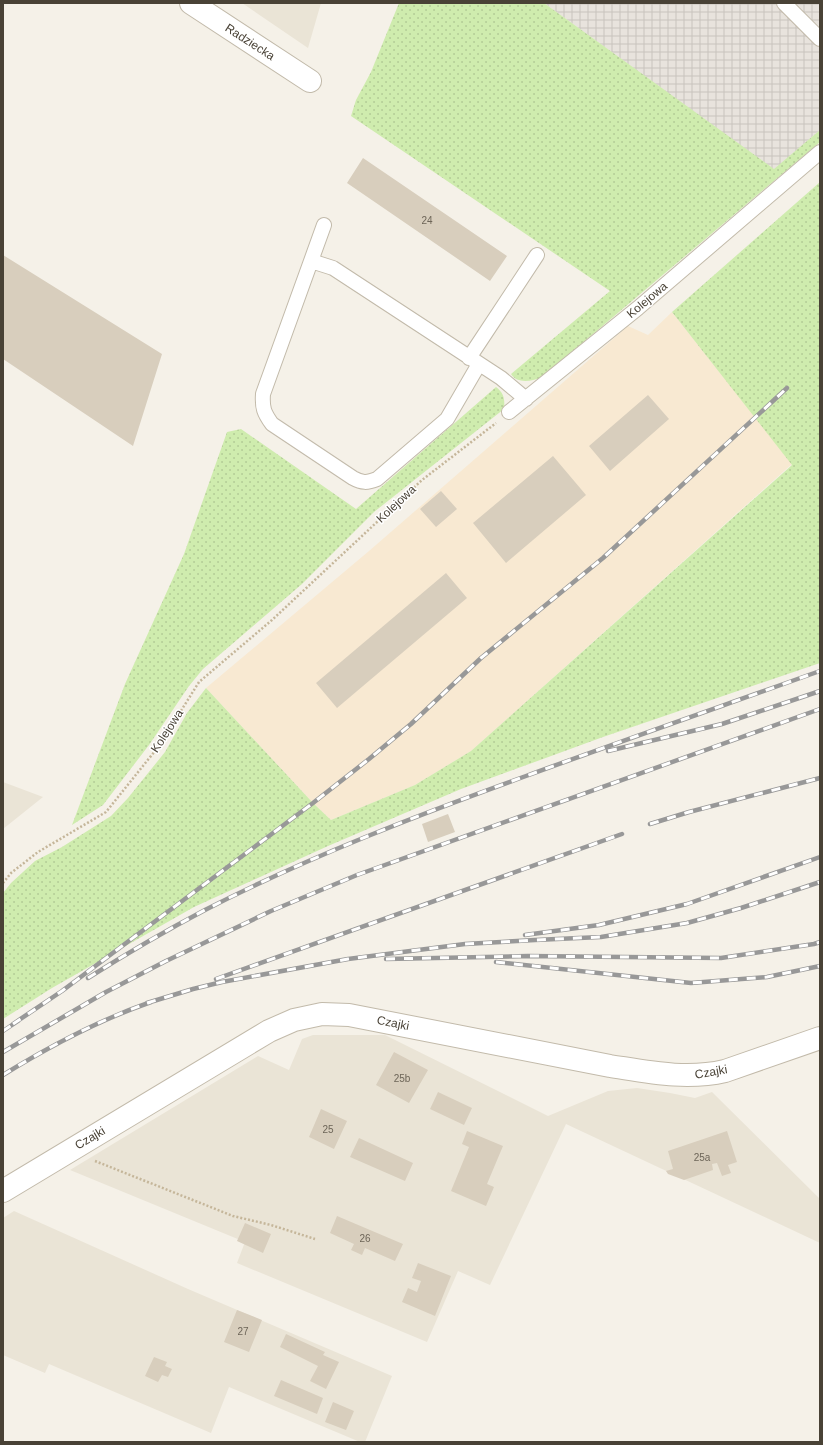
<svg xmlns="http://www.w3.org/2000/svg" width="823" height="1445" font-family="Helvetica,sans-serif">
  <defs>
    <pattern id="industrial-grid" width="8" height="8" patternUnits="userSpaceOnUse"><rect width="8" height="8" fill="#e8e3dd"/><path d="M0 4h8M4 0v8" fill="none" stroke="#c8c4be"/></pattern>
    <pattern id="grass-dots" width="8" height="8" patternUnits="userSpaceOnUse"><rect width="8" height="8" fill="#cfecae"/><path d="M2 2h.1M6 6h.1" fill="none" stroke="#b3cc96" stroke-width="1.8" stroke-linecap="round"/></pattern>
  </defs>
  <rect width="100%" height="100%" fill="#f5f1e8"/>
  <path fill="#eae4d6" d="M242,3h79l-13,45z
    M3,782l40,15 -40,32z
    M313,1035h72l163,81 60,-25 29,-3 33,5 25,5 17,-6 108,107v44l-254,-119 -76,161 -32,-14 -31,71 -190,-79 8,-21 -175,-72 188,-114 31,14 13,-31z
    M14,1211l174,78 204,87 -27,66h-5l-131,-55 -18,46 -162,-69 -4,9 -42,-18v-137z"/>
  <path fill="#f8e9d2" d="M672,312l120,152 -321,287 -56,34 -84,35 -18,-17 -107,-115 163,-137 259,-225 20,9z"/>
  <path fill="url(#industrial-grid)" d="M544,3h276v127l-46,40z"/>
  <path fill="url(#grass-dots)" d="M399,3h145l230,166 46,-39v12l-279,236c-10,3 -24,6 -30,-4l99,-83 -259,-175 5,-16 15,-28z
    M820,182v481l-217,74 -142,52 -133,57 -134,61 -142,81 -49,31v-126l8,-10 24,-22 27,-14 49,-31 17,-18 37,-46 22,-39 19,-25 107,115 18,17 84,-35 56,-34 321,-286 -120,-153z
    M496,387c8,6 9,12 8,22l-130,103 -72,72 -99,85 -14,17 -40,59 -46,60 -31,20 53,-141 59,-130 43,-122 14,-3 115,80z"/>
  <path fill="#d8cebd" d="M363,158l144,98 -17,25 -143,-98z
    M3,255l159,99 -29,92 -130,-87z
    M648,395l21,24 -59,52 -21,-25z
    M553,456l33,39 -80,68 -33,-40z
    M441,491l16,18 -21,18 -16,-18z
    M446,573l21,25 -130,110 -21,-25z
    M448,814l7,18 -27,10 -6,-18z
    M394,1052l34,18 -19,33 -33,-18z
    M438,1092l34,16 -8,17 -34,-16z
    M321,1109l26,12 -13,28 -25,-12z
    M467,1131l36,15 -16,38 7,3 -8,19 -35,-15 18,-44 -7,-3z
    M727,1131l10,31 -9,3 3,8 -9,3 -5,-13 -5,1 1,6 -29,10 -16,-6 -2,-3 7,-2 -5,-18z
    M359,1138l54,25 -8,18 -55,-24z
    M337,1216l66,28 -8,17 -30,-13 -3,7 -11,-5 3,-6 -24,-11z
    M245,1223l26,11 -8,19 -26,-12z
    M418,1263l33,13 -16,40 -33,-14 6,-14 9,4 4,-11 -9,-3z
    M237,1310l25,10 -13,32 -25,-10z
    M286,1334l39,18 -2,3 16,7 -13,27 -16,-8 8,-15 -38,-19z
    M154,1357l13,5 -2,4 7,3 -4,8 -6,-2 -4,7 -13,-6z
    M281,1380l42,18 -6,16 -43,-18z
    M333,1402l21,9 -8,19 -21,-8z"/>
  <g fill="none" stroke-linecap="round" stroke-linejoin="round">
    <g stroke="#c2baaa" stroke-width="16">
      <path id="service" d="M784,3l36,36
        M324,225l-61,169c-1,14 1,19 9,30l81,54c9,5 14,5 24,1l70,-60 32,-55
        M311,261l22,7 168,110 25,21
        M469,358l68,-103
        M509,412l129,-104 182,-156"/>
    </g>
    <g stroke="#c2baaa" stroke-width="24">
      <path id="minor" d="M191,3l119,78
        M3,1191l266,-160 25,-11 28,-6 27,1 261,51c39,6 76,14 115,5l95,-33"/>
    </g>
    <path stroke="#c5b69a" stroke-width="2.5" stroke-dasharray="2 2" stroke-linecap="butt" d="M3,883l8,-10 27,-21 68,-40 53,-66 40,-64 73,-62 150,-140 74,-57
      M95,1161l138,55 38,9 44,14"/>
    <use href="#service" stroke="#fff" stroke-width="14"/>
    <use href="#minor" stroke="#fff" stroke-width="22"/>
    <g stroke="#989898" stroke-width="4.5">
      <path id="rail" d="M608,751l114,-27 98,-33
        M650,824l39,-12 131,-34
        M525,935l74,-10 88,-21 133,-47
        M386,959l142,-3 193,2 93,-14 6,-2
        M496,962l195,21 76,-6 53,-11
        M88,978c38,-24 77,-47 117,-68 103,-53 213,-95 321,-134 98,-36 196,-70 294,-105
        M216,979l406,-145
        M147,1003l46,-14 29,-7 126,-23 117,-15 70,-4 66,-3 86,-14 54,-15 79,-26
        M13,1024l49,-33 251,-188 56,-44 42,-35 70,-66 122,-100 184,-170
        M3,1031l15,-10
        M3,1052l103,-60 60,-31 105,-50 86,-36 463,-166
        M3,1075c47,-29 96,-55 148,-73"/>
    </g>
    <use href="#rail" stroke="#fff" stroke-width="3" stroke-dasharray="9" stroke-linecap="butt"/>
  </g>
  <g text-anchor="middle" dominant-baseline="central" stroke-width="3" stroke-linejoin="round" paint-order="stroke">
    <g font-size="10" fill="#6d6558">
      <text x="427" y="220">24</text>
      <text x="402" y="1078">25b</text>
      <text x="328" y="1129">25</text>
      <text x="702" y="1157">25a</text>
      <text x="365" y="1238">26</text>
      <text x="243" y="1331">27</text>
    </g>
    <g font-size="12" fill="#494236" stroke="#fff">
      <text transform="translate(250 42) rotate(33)">Radziecka</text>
      <text transform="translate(647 300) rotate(-40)">Kolejowa</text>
      <text transform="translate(396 504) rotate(-43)">Kolejowa</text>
      <text transform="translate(167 731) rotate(-57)">Kolejowa</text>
      <text transform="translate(393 1023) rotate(11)">Czajki</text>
      <text transform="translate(711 1072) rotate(-10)">Czajki</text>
      <text transform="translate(90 1138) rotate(-31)">Czajki</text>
    </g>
  </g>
  <rect width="823" height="1445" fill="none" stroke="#494236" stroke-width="8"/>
</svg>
